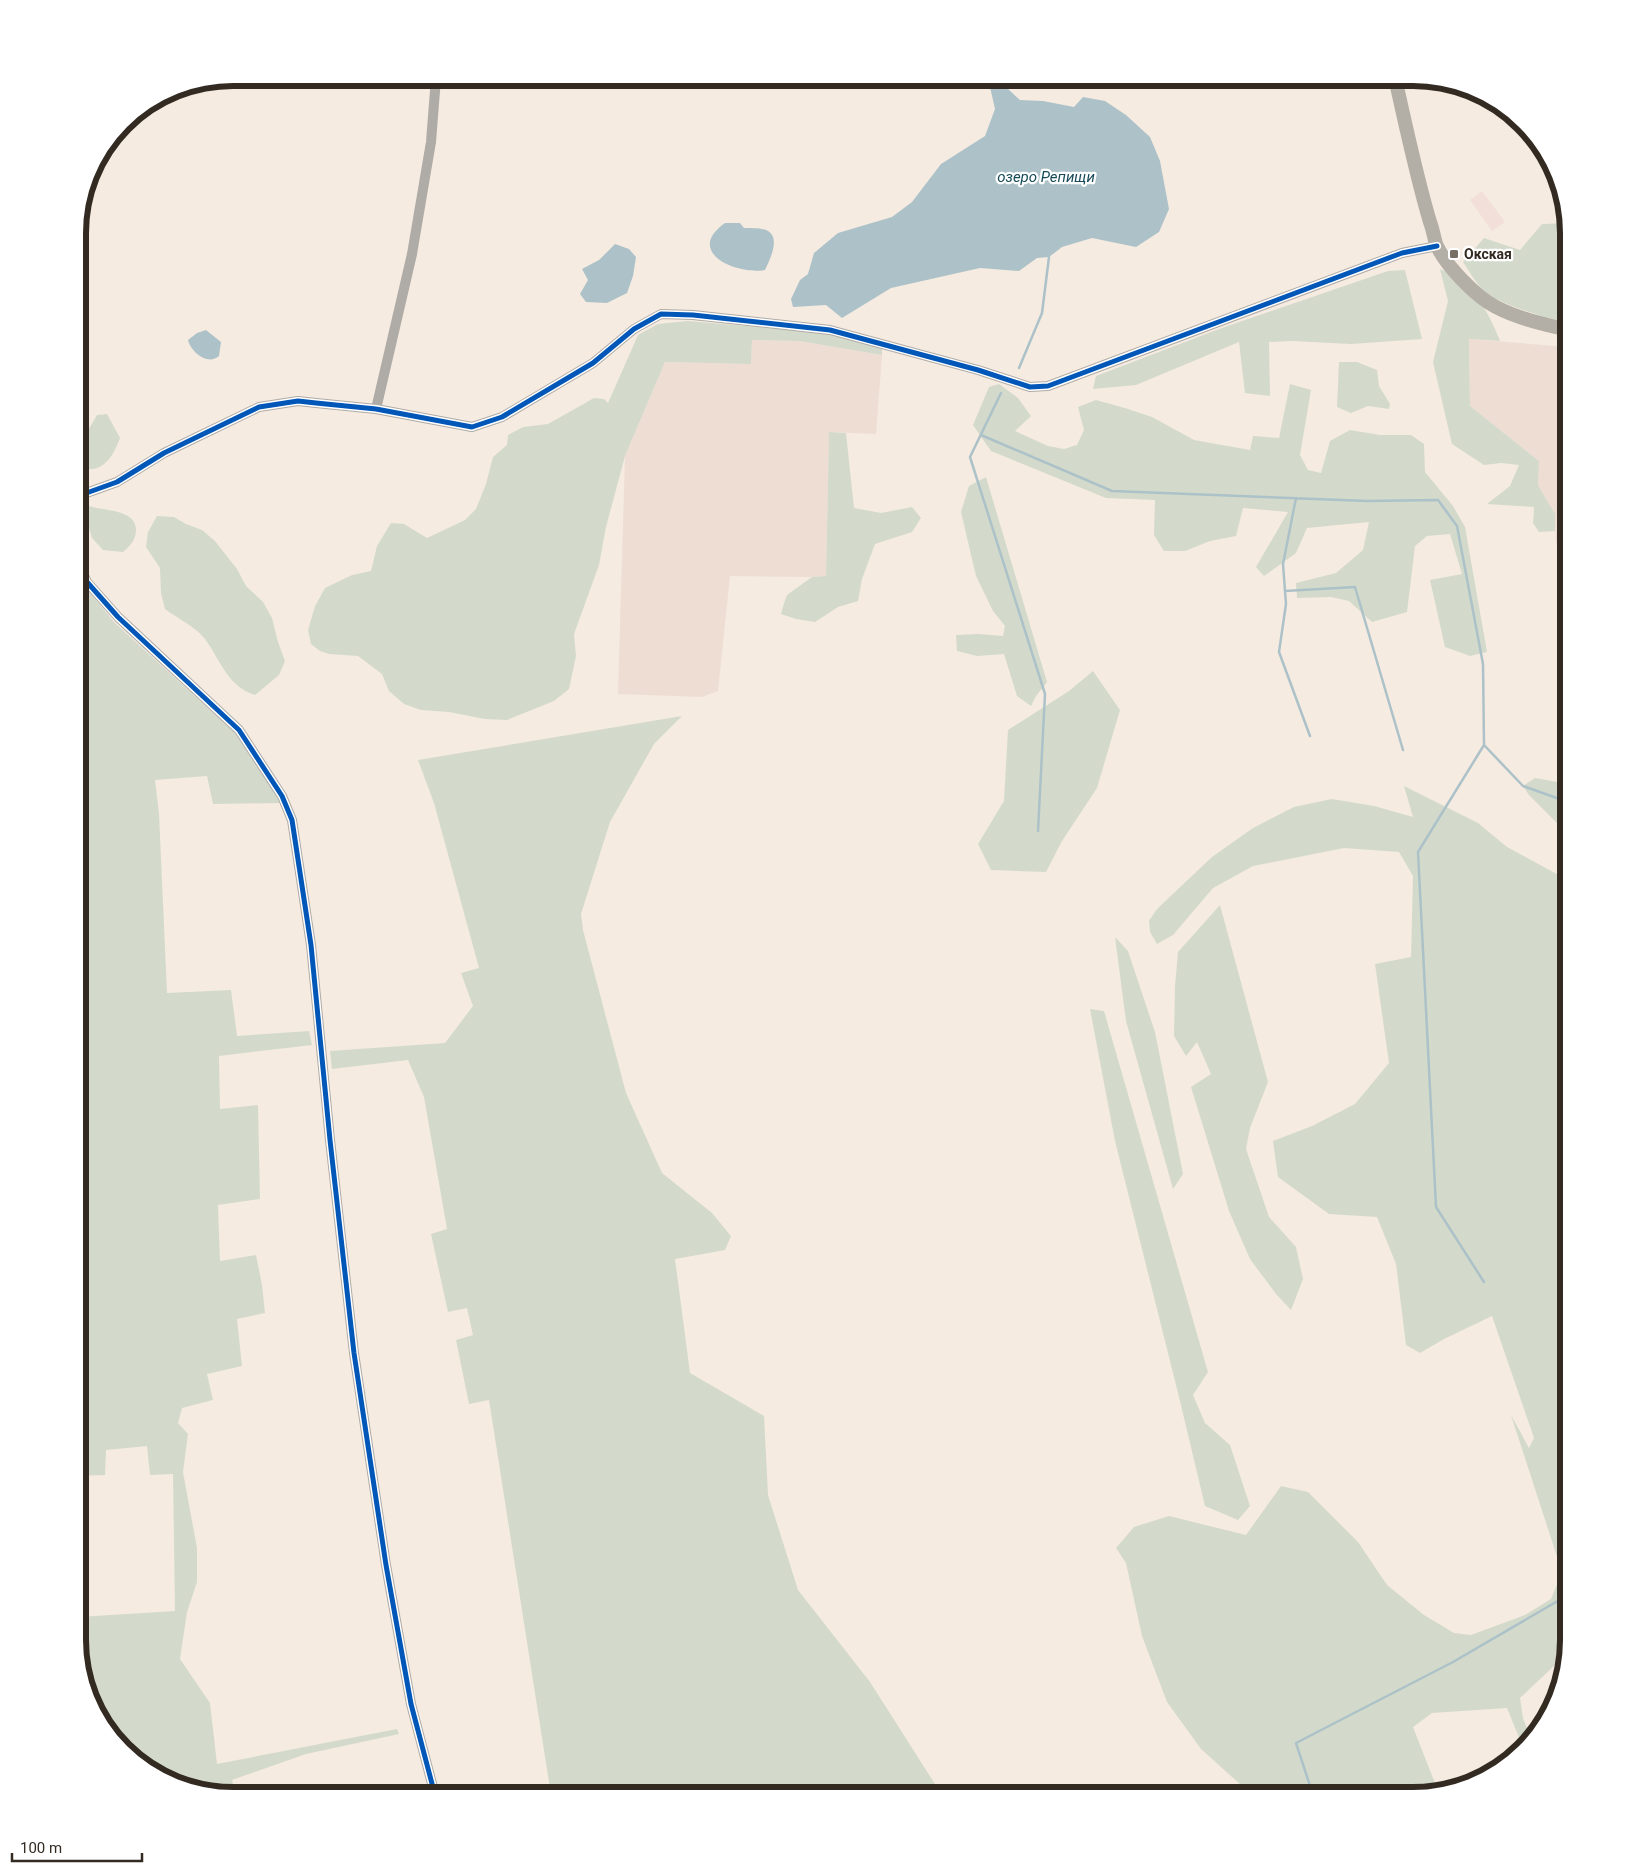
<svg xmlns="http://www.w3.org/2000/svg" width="1646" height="1873" font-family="Roboto,sans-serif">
  <rect width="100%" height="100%" fill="#f5ebe1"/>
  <path fill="#f3dfda" d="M1482,191l23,31 -13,9 -22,-31z"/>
  <path fill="#eeddd3" d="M1469,339l99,8v197l-12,-1 -1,-29 -17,-29 1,-24 -69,-55z
    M752,340l47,1 83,14 -6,79 -47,-2 -3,144 -14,1 -82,-1 -12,115 -16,6 -84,-3 7,-238 40,-94 86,2z"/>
  <path fill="#d3dacb" d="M1567,223l1,10v90c-21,-5 -73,-19 -87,-35 -7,-8 -12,-17 -18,-26l21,-24 36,12 22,-26z
    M1440,269c32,13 48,41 60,72l-31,-2 1,67 69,55 -1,24 17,29v17l-16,1 -6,-9 1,-16 -47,-3 23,-18 9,-21 -18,-2 -17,2 -32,-21 -19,-82 15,-61z
    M1405,270l17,69 -71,5 -59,-3 -23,1 1,54 -25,-3 -6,-51 -103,43 -43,4 3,-13 123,-47 169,-58z
    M688,321l139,12 55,14v8l-83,-14 -47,-1 -1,24 -86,-2 -40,94 -19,71 -7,38 -25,69 2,22 -7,33 -15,12 -47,19 -22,-1 -36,-7 -28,-2 -17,-6 -15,-13 -7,-17 -24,-18 -29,-2 -9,-3 -9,-7 -3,-14 7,-24 10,-18 27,-13 19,-4 6,-25 14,-23 13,1 23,14 38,-18 11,-11 10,-25 7,-27 14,-12 1,-10 15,-8 25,-3 46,-26 10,1 4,4 30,-68 20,-11z
    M1339,362h18l20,8 2,16 11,18 -1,5 -21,-3 -17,7 -14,-6z
    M999,384l19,14 13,18 -16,15 33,15 16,3 13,-4 7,-15 -6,-23 18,-7 29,8 27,9 42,23 56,10 3,-14 26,2 11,-54 21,6 -11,65 8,15 13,3 9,-32 20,-11 30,5h31l13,9 1,28 28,34 12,21 22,125 -17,4 -25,-9 -15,-67 32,-6 -12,-40 -23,2 -12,10 -8,66 -35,10 -23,-21 -18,-4 -34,1 -1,-15 40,-10 27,-23 6,-28 -62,6 -11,25 -32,23 -8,-9 32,-55 -45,-4 -7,28 -26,5 -25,10h-21l-10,-16 1,-35 -49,-2 -115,-47 -18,-26 16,-38z
    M107,414l13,24c-7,19 -18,38 -42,29v-25l12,-15 7,-12z
    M829,432l17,1 8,75 27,5 31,-6 9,11 -9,14 -37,12 -13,35 -4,22 -20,6 -23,15 -19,-3 -15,-5 3,-11 3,-8 25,-18 14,-1z
    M986,477l61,205 -11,14 -5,10 -14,-10 -13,-42 -27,2 -20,-5 -1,-16 23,-1 24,2 2,-10 -12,-15 -17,-35 -15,-64 8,-26z
    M89,506c14,5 46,3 47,23 0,11 -5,16 -13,23l-20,-2 -11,-12 -8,-26z
    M157,516l17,1 12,7 16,6 13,11 22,28 9,17 17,16 9,16 6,24 7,19 -6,14 -24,20c-28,-9 -34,-34 -50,-56 -10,-13 -27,-20 -40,-30l-4,-16 -1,-25 -14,-21 2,-15z
    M78,573l5,11 31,38 121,111 34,48 11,22 -67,1 -6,-28 -52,4 4,34 8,179 64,-3 6,46 72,-5 3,14 -93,11 1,53 38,-4 2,94 -42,6 2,56 36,-6 6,30 3,28 -28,6 5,47 -35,8 6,26 -31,8 -4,15 10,11 -5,38 14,76v34l-10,30 -7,47 30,44 7,61 180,-35 2,5 -93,20 -74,26 4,15 -72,-16 -54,-45 -24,-45 -8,-49v-23l97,-6 -2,-137 -23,1 -3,-29 -41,4 -1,25 -27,1z
    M1093,671l27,39 -23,78 -35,53 -16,31 -55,-2 -13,-26 26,-43 4,-71 61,-39z
    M682,716l-28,28 -44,78 -29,92 2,16 43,163 36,80 50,40 19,23 -6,14 -50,9 15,114 74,43 4,79 30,95 72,92 72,113h-391l-62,-395 -20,4 -13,-64 17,-5 -6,-27 -19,4 -17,-78 16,-5 -23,-132 -16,-37 -76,9 -2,-18 115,-8 28,-37 -12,-33 18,-5 -45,-165 -16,-43z
    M1535,778l22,4 11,6v46l-39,-39 -6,-9z
    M1404,786l74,37 29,24 61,33v760l-5,23 -8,2 -35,33 3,20 7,18 -8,9 -15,-37 -75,5 -19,14 25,64 -25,4h-161l-51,-46 -34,-47 -25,-66 -16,-73 -10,-15 18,-21 35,-11 77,19 35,-49 27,6 50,50 29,43 37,30 30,18 17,2 54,-20 26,-16 11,-27 -51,-157 18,33 5,-10 -42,-122 -48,23 -24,14 -14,-8 -10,-81 -19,-47 -48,-3 -51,-37 -5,-36 39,-15 43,-22 34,-41 -14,-99 36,-7 2,-81 -14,-24 -55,-4 -91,18 -40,22 -40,47 -16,9 -7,-12 -1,-11 8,-12 55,-52 41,-29 41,-21 38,-8 42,7 39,11z
    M1220,905l48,177 -18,46 -4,21 23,68 27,30 7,32 -12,31 -15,-16 -26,-35 -21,-48 -38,-124 20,-13 -14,-32 -11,14 -12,-20 1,-50 3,-34z
    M1115,937l13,14 27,81 28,142 -10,15 -47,-168z
    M1090,1009l14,2 104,361 -15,23 12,28 25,22 20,61 -12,14 -33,-14 -26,-109 -64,-256z"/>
  <path fill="#acc2c8" d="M988,78h22l-2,11 12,11 23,1 31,6 9,-10 22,4 21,14 24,22 10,24 9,48 -10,23 -23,15 -44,-9 -30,9 -13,10 -12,1 -18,13 -39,-3 -89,20 -49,30 -16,-13 -33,2 -2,-8 9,-19 8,-6 6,-21 24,-20 54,-16 20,-15 29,-38 44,-28 10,-27z
    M725,223h15l4,5c7,0 19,0 24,3 13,8 1,30 -3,39 -29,5 -81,-18 -40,-47z
    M615,244l14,5 7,8 -3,19 -6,17 -20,10 -21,-1 -6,-8 8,-14 -6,-11 17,-9z
    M206,330l15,12 -2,14c-11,10 -28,-4 -31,-16l9,-7z"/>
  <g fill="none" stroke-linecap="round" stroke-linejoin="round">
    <path stroke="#acc2c8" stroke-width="2.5" d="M1019,368l23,-55 7,-56
      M1001,393l-31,64 75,237 -7,137
      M981,435l131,56 255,10 71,-1 19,26 26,138 1,81 39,41 45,16
      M1296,498l-13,66 3,40 -7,48 31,84
      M1285,591l70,-4 48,163
      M1484,1282l-48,-75 -18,-355 66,-107
      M1313,1795l-17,-52 157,-81 115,-67"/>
    <path stroke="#afaba6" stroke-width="10" d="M376,409l36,-155 19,-112 5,-64
      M78,496l39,-14 47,-29 95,-46 39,-6 18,2 60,6 96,18 30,-10 91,-54 41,-34 27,-15 32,1 137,15 148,40 52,17 18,-1 354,-133 35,-7
      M78,563l9,19 31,35 121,113 43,66 10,24 19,125 19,195 24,213 32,212 25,139 24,91"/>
    <path stroke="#b4afa6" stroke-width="14" d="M1395,78c11,48 21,97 35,144 3,8 4,15 6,22 9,21 40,53 60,63 23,12 48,17 72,23"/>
    <g stroke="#fff" stroke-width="8">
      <path id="cycleway" d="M78,496l39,-14 47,-29 95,-46 39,-6 18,2 60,6 96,18 30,-10 91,-54 41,-34 27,-15 32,1 137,15 148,40 52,17 18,-1 354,-133 35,-7
        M78,563l9,19 31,35 121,113 43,66 10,24 19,125 19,195 24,213 32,212 25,139 24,91"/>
    </g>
    <use href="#cycleway" stroke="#0057b8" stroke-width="5"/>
  </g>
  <rect fill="#776e65" stroke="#fff" stroke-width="2" x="1449" y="249" width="10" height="10" rx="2.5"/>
  <g text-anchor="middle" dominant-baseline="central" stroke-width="4.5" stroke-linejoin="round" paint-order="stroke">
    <g font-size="14" font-weight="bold" fill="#332a22" stroke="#fff" text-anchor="start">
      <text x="1464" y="254">Окская</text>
    </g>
    <g font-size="15" font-style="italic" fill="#184b5a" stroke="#fff">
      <text x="1046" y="177">озеро Репищи</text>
    </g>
  </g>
  <path d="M0 0H1646V1873H0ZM233 86H1413A147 147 0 0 1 1560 233V1640A147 147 0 0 1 1413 1787H233A147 147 0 0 1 86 1640V233A147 147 0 0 1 233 86Z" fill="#fff" fill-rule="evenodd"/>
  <path fill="none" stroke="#332a22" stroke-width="6" d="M233 86H1413A147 147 0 0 1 1560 233V1640A147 147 0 0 1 1413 1787H233A147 147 0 0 1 86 1640V233A147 147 0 0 1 233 86Z"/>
  <path d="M12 1853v8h130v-8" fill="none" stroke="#332a22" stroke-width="2.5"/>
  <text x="20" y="1853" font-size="15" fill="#332a22" stroke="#ffffff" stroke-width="4" paint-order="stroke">100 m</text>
</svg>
